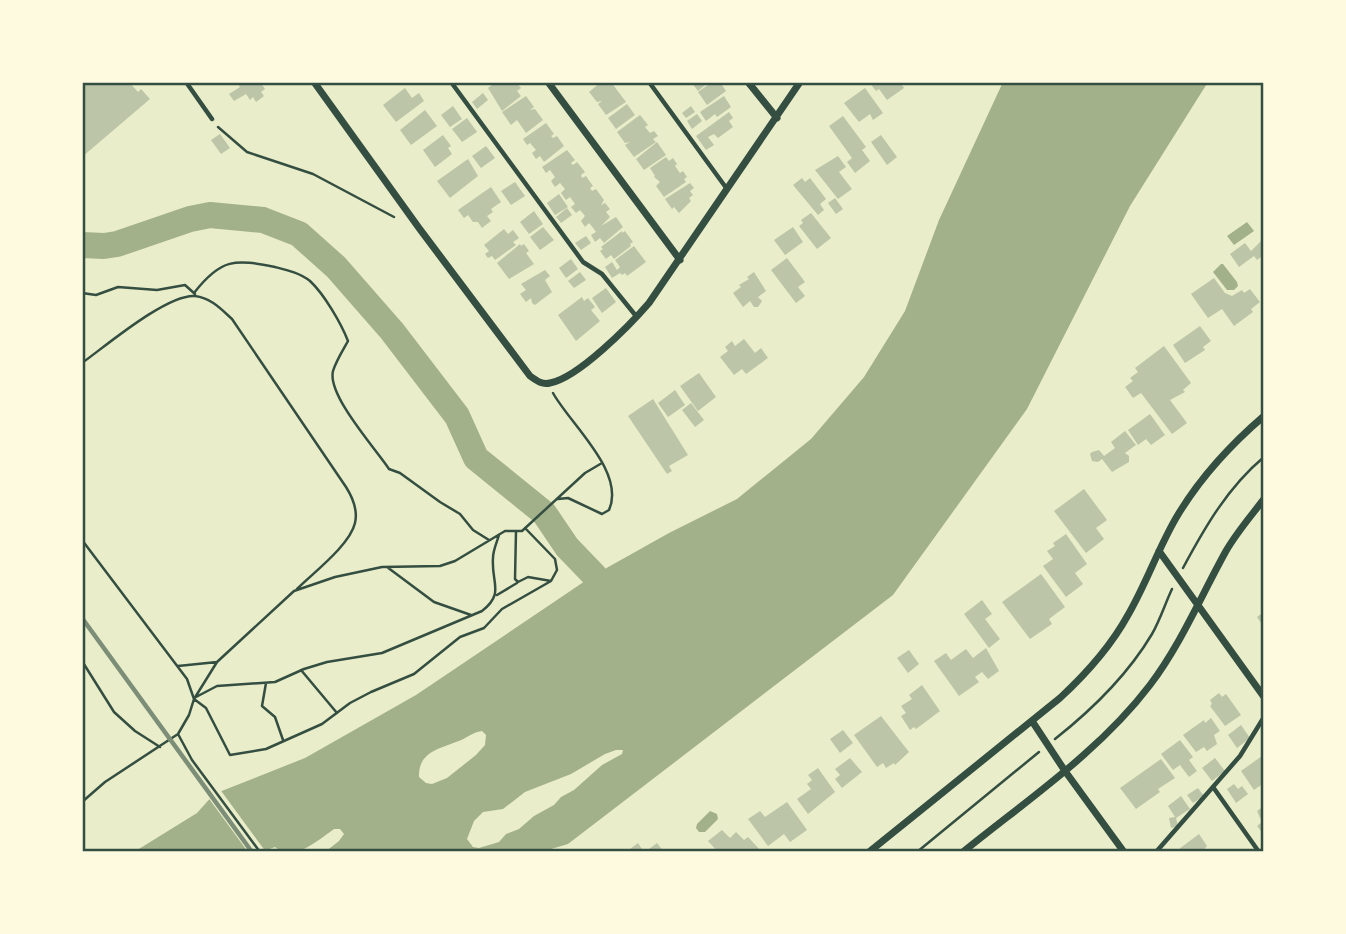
<svg xmlns="http://www.w3.org/2000/svg" width="1346" height="934" font-family="'Fira Sans',sans-serif">
  <rect width="100%" height="100%" fill="#e9edc9"/>
  <path fill="#a3b18a" fill-rule="evenodd" d="M1003,82h205l-78,124 -103,203 -134,186 -325,249 -27,8h-216l14,-11 5,-7 -4,-5h-6c-16,11 -40,34 -59,18l-14,5h-127l63,-39 17,-19 91,-36 111,-63 178,-120 75,-42 68,-34 74,-60 53,-62 41,-66 34,-91zM482,731l4,4 -1,10 -9,10 -29,23 -15,6 -6,-1 -7,-6c-1,-24 19,-28 37,-35 10,-3 16,-10 26,-11zM616,750h7l-1,4 -20,11 -28,25 -13,7 -7,8 -20,11 -15,13 -13,5 -7,8 -20,6 -6,-1 -6,-8 7,-18 9,-9 20,-3 22,-17 46,-18 34,-20z
    M1247,222l7,9 -20,14 -7,-9z
    M1221,264h2l14,18 1,4 -4,4h-7l-14,-18z
    M710,811l7,3 1,5 -13,13h-6l-3,-4 1,-4z"/>
  <path fill="#e9edc9" d="M219,788l47,64h-18l-41,-56z"/>
  <g fill="none" stroke-linecap="round" stroke-linejoin="round">
    <path stroke="#a3b18a" stroke-width="26" d="M82,245l22,1 13,-2 73,-25 20,-4 53,5 36,14 37,33 56,64 65,85 19,42 68,55 23,34 27,28 20,30"/>
  </g>
  <path fill="#bcc5a7" d="M82,82h37l2,3 8,-3 9,10 3,-3 9,10 -68,58z
    M237,82h23l5,7 -4,3 3,4 -8,6 -3,-5 -3,3 -4,-6 -12,7 -5,-7 11,-7z
    M491,82h22v3l3,-3 5,6 -4,3 4,5 -19,15 -14,-23 5,-4z
    M601,82h10l15,20 -20,13 -8,-11 4,-3 -5,1 -8,-10z
    M691,82h18l-11,9z
    M712,82h8l6,9 -19,14 -9,-13z
    M873,82h27l4,6 -17,12 -8,-11 -3,2 -4,-5z
    M405,88l7,10 7,-5 5,8 -28,21 -13,-17z
    M865,88l18,25 -10,7 -3,-6 -11,8 -15,-19z
    M483,93l5,7 -11,9 -5,-7z
    M526,96l8,11 -4,3 5,-1 8,11 -17,13 -9,-13 -6,5 -9,-13z
    M724,96l7,11 -14,10 -2,-3 -9,7 -6,-9z
    M627,104l8,11 -19,14 -8,-11z
    M453,106l9,13 -12,8 -9,-12z
    M691,106l4,6 -9,6 -4,-5z
    M425,110l12,16 -26,19 -11,-15z
    M729,112l4,6 -4,3 4,6 -15,11 -4,-4 -6,3 6,8 -8,5 -10,-14z
    M697,114l5,7 -10,8 -5,-8z
    M640,115l8,10 -3,2 5,6 4,-2 4,5 -5,3 3,3 -22,15 -9,-12 5,-3 -5,1 -8,-11z
    M843,116l23,31 -4,3 8,11 -15,12 -8,-11 5,-4 -23,-32z
    M467,118l10,14 -15,10 -10,-13z
    M546,123l8,11 -3,2 2,2 4,-2 7,10 -20,16 -4,-6 -4,3 -4,-6 4,-3 -6,-7 -3,2 -4,-6z
    M220,134l10,14 -9,6 -10,-14z
    M443,135l8,11 -3,2 4,6 -17,13 -12,-17z
    M881,135l16,22 -10,8 -16,-23z
    M657,142l9,13 -22,15 -8,-11z
    M486,146l9,12 -14,10 -9,-12z
    M567,150l8,10 -4,3 2,2 4,-3 8,10 -4,3 1,3 4,-2 7,10 -3,2 2,3 4,-2 8,11 -3,5 4,-2 5,6 -4,3 4,5 -9,9 15,-9 7,10 -19,16 -4,-5 -5,4 -4,-7 5,-3 -2,-3 -5,-6 -4,4 -4,-6 4,-5 -5,-6 -4,3 -5,-6 4,-3 -5,-7 -4,3 -5,-7 4,-4 -5,-6 -5,4 -4,-6 4,-4 -5,-7 -4,3 -4,-6z
    M838,156l8,11 -7,5 13,17 -14,10 -23,-29z
    M666,157l3,4 4,-3 4,6 -2,2 5,7 3,-2 4,6 -3,2 2,3 -22,15 -8,-11 4,-4 -6,-5 1,-1 -5,-8z
    M468,159l10,17 -28,22 -13,-17z
    M802,178l3,4 5,-4 16,21 -6,5 4,6 -6,5 -25,-30z
    M515,182l10,14 -14,9 -10,-14z
    M690,183l4,5 -4,3 3,4 -4,3 2,3 -12,12 -5,-6 -2,2 -7,-10z
    M491,187l10,15 -10,7 2,3 -6,4 4,5 -9,7 -4,-6h-5l-5,-7 -4,3 -6,-8z
    M559,194l9,13 -13,8 -8,-12z
    M835,198l8,11 -7,5 -8,-11z
    M567,208l5,7 -11,8 -5,-6z
    M534,211l9,13 -14,10 -9,-12z
    M811,213l20,25 -14,11 -18,-23 4,-3 -2,-3z
    M543,227l11,13 -14,10 -10,-13z
    M793,227l10,15 -18,13 -11,-15z
    M504,229l4,5 5,-4 6,8 -6,4 3,3 -21,15 -3,-4 -4,2 -3,-4 4,-3 -5,-6z
    M622,231v2l3,-2 8,11 -3,2 1,2 -17,13 -3,-4 -5,4 -6,-8 3,-2 -2,-2z
    M586,236l5,7 -10,7 -6,-7z
    M1264,238v23l-3,-4 -4,3 -3,-4 -15,11 -9,-13 15,-11 6,8z
    M520,244l1,2 3,-2 5,7 -3,2 8,11 -25,15 -12,-16z
    M634,246l12,16 -19,14 -2,-3 -3,2 -2,-2 -8,5 -7,-11 7,-5 5,8 3,-3 -5,-7z
    M787,258l18,24 -7,5 7,9 -9,7 -25,-33z
    M571,259l7,10 -12,9 -7,-10z
    M545,270l5,6 -5,4 7,12 -17,13 -3,-2 -1,-5 -5,4 -6,-8 6,-4 -5,-6z
    M580,272l6,8 -12,8 -6,-7z
    M754,272l12,19 -8,6 4,4 -4,6h-4l-4,-6 -7,6 -10,-14 8,-6 -2,-2 10,-6 -2,-2z
    M1214,278l11,15 7,3 10,-6 2,3 6,-4 10,13 -9,7 2,3 -19,14 -12,-17 -14,9 -17,-24z
    M606,288l10,14 -14,11 -10,-15z
    M582,297l2,4 4,-3 7,9 -4,3 9,11 -24,20 -18,-26z
    M1200,326l11,15 -8,6 2,3 -20,13 -12,-18z
    M744,339l11,14 6,-5 7,10 -22,16 -4,-5 -8,6 -14,-18 8,-6 -3,-4 7,-6 3,5z
    M1164,346l27,37 -8,7 2,2 -15,8 17,23 -15,11 -31,-41 -8,5 -8,-11 8,-6 -3,-3 8,-6 -3,-4z
    M699,373l17,24 -18,14 -18,-25z
    M675,390l10,15 -17,12 -10,-14z
    M653,399l35,56 -19,11 3,5 -5,3 -39,-58z
    M691,403l13,17 -9,7 -13,-17z
    M1150,414l15,21 -14,10 -5,-6 -8,6 -10,-15z
    M1125,431l11,14 -11,8 4,3v6l-17,10 -10,-13 -4,3 -6,-1 -2,-7 2,-2 7,-2 5,6 11,-8 -4,-6z
    M1084,489l23,31 -11,8 8,11 -18,14 -32,-42z
    M1066,534l21,30 -12,9 8,11 -17,13 -23,-31 10,-7 -6,-8 8,-5 -2,-3z
    M1041,574l24,33 -16,12 3,5 -22,15 -28,-37z
    M982,600l10,14 -7,5 15,20 -11,9 -25,-34z
    M1264,612v15l-7,-10z
    M986,648l13,23 -11,8 -6,-7 -7,5 4,5 -20,14 -25,-35 12,-8 5,7 15,-11 7,9z
    M909,650l10,14 -11,9 -11,-15z
    M922,685l18,26 -24,18 -2,-2 -4,3 -9,-14 5,-3 -5,-7 11,-7 -3,-4z
    M1219,693l3,4 4,-3 15,21 -16,11 -15,-20 2,-2 -2,-4z
    M881,716l28,36 -14,13 -1,-2 -8,5 -3,-5 -6,4 -23,-32z
    M1211,718l9,13 -6,4 3,9 -10,7 -3,-4 -8,5 -13,-17 21,-15 1,3z
    M1241,725l9,13 -13,10 -9,-13z
    M843,730l10,13 -13,10 -10,-14z
    M1180,740l13,17 -4,3 8,11 -8,6 -9,-12 -7,5 -12,-16z
    M1262,756l2,27 -10,7 -13,-19z
    M850,758l12,14 -20,16 -7,-9 5,-4 -5,-6z
    M1215,758l10,13 -13,10 -10,-13z
    M1161,759l14,19 -17,11 2,3 -24,17 -16,-21z
    M818,768l17,24 -27,22 -11,-15 14,-10 -4,-5 5,-4 -4,-5z
    M1234,784l4,5 4,-3 6,8 -12,9 -9,-14z
    M1198,788l6,8 -11,7 -6,-8z
    M1181,796l9,13 -14,9 2,8 -7,2 -2,-10 6,-1 -7,-11z
    M787,802l20,28 -17,12 -6,-8 -16,12 -20,-27 12,-8 5,6z
    M1264,806v29l-7,-9 5,-4 -5,-11z
    M722,830l8,8 6,-6 8,8 4,-3 14,15h-44l-10,-11z
    M1199,834l8,12 -5,6h-27z
    M638,843l6,9h-18z
    M657,843l7,9h-19z"/>
  <g fill="none" stroke-linecap="round" stroke-linejoin="round">
    <path stroke="#344e41" stroke-width="2.5" d="M218,127l29,25 66,22 81,43
      M82,293l14,2 22,-8 39,3 28,-5 10,9
      M194,293c27,-35 41,-34 81,-26 12,3 25,6 35,14 14,13 31,42 38,60 -5,9 -12,20 -15,30 -6,24 42,77 56,98l11,4 40,29 20,12 13,16 16,10
      M82,363c25,-18 85,-69 113,-67 16,2 26,13 37,23l114,168c7,11 12,23 9,36 -5,22 -42,50 -58,66
      M553,393c17,31 73,79 56,117l-7,4 -34,-16 -10,1
      M516,531l-1,48 3,3 10,-5 23,4 6,-11 -2,-11 -30,-31
      M82,540l105,139 7,20 12,9 24,47 36,-6 56,-25 28,-21 21,-11 43,-18 46,-37 24,-9 18,-19 49,-28
      M387,567l47,35 37,13
      M1183,568c22,-41 45,-81 81,-111
      M497,595l20,-12
      M82,661l32,51 21,19 25,16
      M178,666l39,-4
      M301,670l36,43
      M266,683l-4,23 13,11 8,23
      M196,697l21,-11 58,-4 29,-13 23,-7 55,-9 100,-42c23,-18 9,-28 11,-53 0,-8 4,-16 6,-23
      M178,734l14,26 68,92
      M1055,739c38,-30 72,-63 97,-105 8,-14 13,-30 20,-45
      M82,802l23,-20 73,-48 11,-19 5,-16 23,-37 77,-71 41,-14 47,-10 58,-1 15,-5 50,-30h17l63,-58 17,-10
      M917,852l122,-100"/>
    <path stroke="#344e41" stroke-width="4.5" d="M186,82l26,37
      M451,82l132,180 19,12 34,42
      M649,82l78,107
      M1213,787l46,65
      M1156,852l84,-96 24,-39"/>
    <path stroke="#344e41" stroke-width="7" d="M314,82l105,146 111,148c7,5 12,9 20,7 28,-5 80,-58 99,-80l151,-221
      M548,82l132,178
      M748,82l29,36
      M1159,551l105,146
      M1032,721l33,50 59,81
      M869,852l191,-154c27,-25 51,-52 68,-83 18,-31 30,-66 48,-97 23,-39 53,-72 88,-102
      M963,852c64,-52 136,-100 187,-167 31,-41 51,-89 76,-134 11,-19 25,-35 38,-52"/>
    <path stroke="#7c8e77" stroke-width="4.5" d="M82,618l170,234"/>
  </g>
  <rect width="1346" height="934" fill="none" stroke="#fefae0" stroke-width="168"/>
  <rect x="84" y="84" width="1178" height="766" fill="none" stroke="#344e41" stroke-width="2.5"/>
</svg>
